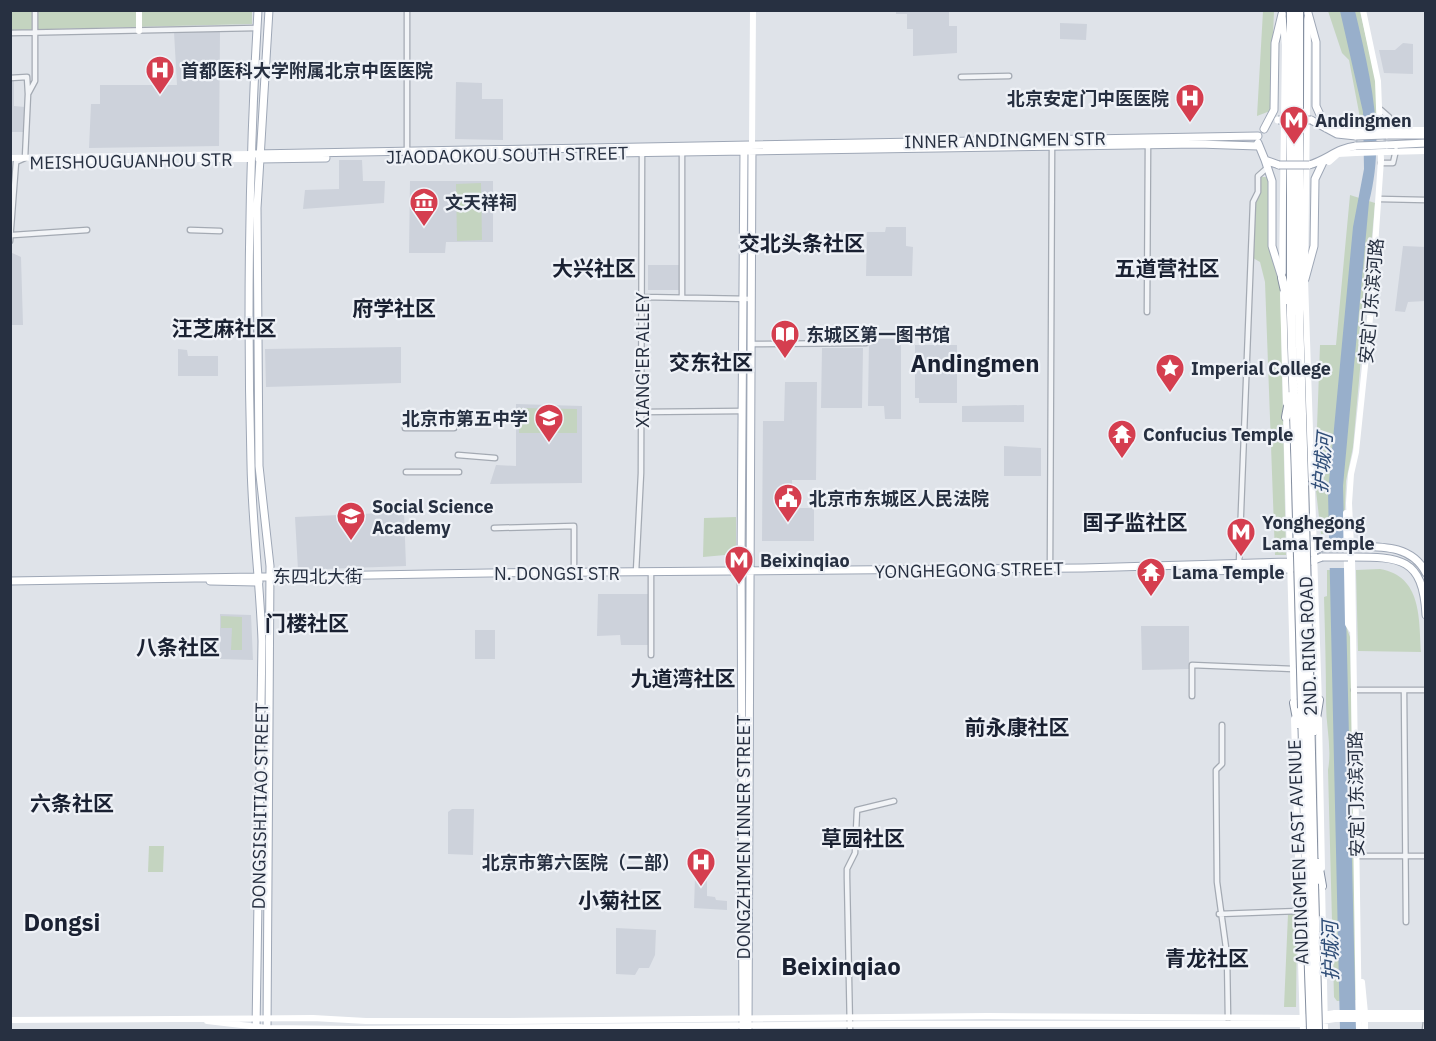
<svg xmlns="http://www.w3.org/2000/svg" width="1436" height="1041" font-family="'IBM Plex Sans','Noto Sans SC',sans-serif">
  <rect width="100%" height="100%" fill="#dfe3e9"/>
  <path fill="#cdd2db" d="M896,11h53v15h8v27l-44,3v-27h-6v-15h-11z
    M1060,23l27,1 -1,16 -26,-1z
    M174,32h46l-1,114 -130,2 2,-44h9v-19h77z
    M1403,43l10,1v30l-29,-1 -5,-23h16z
    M10,81h4v25l11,1v25h-14z
    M456,82l26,1v16h21v41l-48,-1z
    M339,160h23l1,21h22l-1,22 -81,6 2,-19 34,-1z
    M410,181h83v61h-47l-1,11h-36z
    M886,227h20v19l7,1 -1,29h-46l1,-44h18z
    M1403,246l23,1 -1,54 -17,1 -3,10 -10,-1z
    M10,252l11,5 2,68h-12z
    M648,265h31v25h-31z
    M869,339h32v80h-16l-1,-13h-16z
    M915,345h42v58h-38v-5h-4z
    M401,347v36l-135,4 -1,-38z
    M822,348h41l-1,60h-41z
    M178,349l9,1 1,6h30v20h-40z
    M785,382h32l-1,98h-24l1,28h21v33h-52l1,-120h21z
    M516,404l66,2v77l-92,1 6,-19 20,1z
    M1024,405v17h-62v-16z
    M1004,446l37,2v28h-37z
    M404,512l2,54 -108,4 -3,-53z
    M598,594h51l1,51h-29l-1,-10 -23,1z
    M220,614l31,1 2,45 -33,-1z
    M1141,626h48v43l-47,1z
    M475,630h20v29h-20z
    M452,809h22l-1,46 -25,-1v-42z
    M695,877l12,1v18l8,1 1,3 11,1v9l-33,-2z
    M616,928l40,2 -1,25 -6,13h-10l-4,7 -19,-1z"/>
  <path fill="#c4d4c0" d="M71,10l181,1v13l-241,6 -1,-18z
    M1263,11h11l-4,100 -13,5z
    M1328,11h32l16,70 3,42h-18l-12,-63 -7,-7z
    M1260,177h8l2,5v63l10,33 6,277h-11l-10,-273 -5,-20 -7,-4v-56l8,-11z
    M481,183l1,57 -25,1 -1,-57z
    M1350,195l25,8 -22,244 -7,34 -2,53h-23l-6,-52 5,-137h16z
    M519,408l58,1v24h-58z
    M736,517v37l-33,3 1,-39z
    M1380,569c42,7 39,50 41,83l-63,-1 -2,-81z
    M1327,570h18l1,56 4,11 7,363 -20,1 -3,-4 -6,-227c4,-22 -2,-44 -2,-66 0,-35 -1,-71 -2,-107l3,-1z
    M221,616l21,1v33h-11l1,-22h-11z
    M149,846h15l-1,26h-15z
    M1288,914h9l-1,93h-12z"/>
  <path fill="#98afcb" d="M1340,11h15c15,64 31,125 14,191l-26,284 13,544h-16l-12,-538 25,-265 11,-58 -1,-57z"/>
  <path fill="#dfe3e9" d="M1325,539h21l1,29h-21z"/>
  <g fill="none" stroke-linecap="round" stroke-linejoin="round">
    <g stroke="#a4aab3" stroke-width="7">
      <path id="street" d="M407,10v146
        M10,33l247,-5
        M961,77l48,-1
        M10,78l17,-1 1,17
        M1381,110l8,7 3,13
        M1381,163h12l3,-13
        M1380,199l46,1
        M190,230l30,1
        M13,235l74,-5
        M10,241l6,-79 9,-4 3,-64 7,-13v-71
        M642,297l109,2
        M682,297v-144
        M1147,312l1,-168
        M753,344l113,-1
        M642,412l100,-1
        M405,428h49
        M458,455l37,3
        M406,472h53
        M494,528l80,-2v47
        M1239,563l14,-361 5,-10v-16l9,-8
        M1050,568l2,-423
        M636,572l5,-99 1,-322
        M651,655v-83
        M1354,690h72
        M1404,690l2,232
        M1192,696v-31l101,4
        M1222,725v39l-6,6 1,112 10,73 1,63
        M1358,856h68
        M1219,914l81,-3
        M850,1030l-3,-152v-9l8,-16 2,-43 37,-9
        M1425,1030l1,-8"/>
    </g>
    <g stroke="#9ea7b6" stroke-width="9">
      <path id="primary" d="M1308,13l8,29v64l10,22
        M1311,120l26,14 19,2
        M1264,129l10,-19 1,-67 7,-29
        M1386,135h40
        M1258,143l7,17 14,5
        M1386,145l40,-2
        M613,153l585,-9 60,2
        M251,154l1007,-18
        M418,156l106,-2
        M259,159l67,-1
        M1265,160l7,21v65l10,32
        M1309,165c18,-5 28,-17 47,-19
        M1305,279l9,-33 1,-67 9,-19
        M1348,546c29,1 63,-3 78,27
        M1348,557c51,0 75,-1 78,58
        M1189,566l14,5 87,-2 32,-12
        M10,581l479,-8 594,-5 207,-6 32,-15
        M210,581l49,1
        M256,1030l6,-389c-2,-59 -10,-118 -11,-177 -4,-151 -2,-303 7,-454
        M267,1030l3,-464 -11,-100 -2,-258 12,-198
        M743,1030l-2,-470 3,-410
        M748,1030l4,-884"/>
    </g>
    <g stroke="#8690a1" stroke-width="10">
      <path id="highway" d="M1291,10v305l5,166
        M1299,10v304l5,167
        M1282,278l5,22
        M1286,417l4,-21
        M1294,703l4,21
        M1302,708l4,177
        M1310,708l4,176
        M1314,731l5,-31
        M1318,863l4,23"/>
    </g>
    <use href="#street" stroke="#f2f4f7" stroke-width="4.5"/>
    <path stroke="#fff" stroke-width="6" d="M1282,10l3,35 -3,229
      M1308,17l-3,262 14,424
      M139,31v-21
      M1326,128l5,-4 11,6h14
      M1386,130h40
      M752,144l1,-134
      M1386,152l40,-1
      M10,158l241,-4
      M185,159h66
      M1324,160l5,2 9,-8 18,-1
      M74,161l47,-1
      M1283,293l3,110
      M1286,413l8,293
      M1346,513l2,111 4,6
      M1351,546l-2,-43 2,-29 5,-22 14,-134 11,-158 -3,-79 -15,-71
      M1352,557l7,473
      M1294,719l9,311
      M1319,719l3,149
      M1322,884l3,146
      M1362,982l3,31
      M1361,1013h65
      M1361,1019h65
      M10,1020l303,-2 53,3h138l484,-5 315,2 32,-5
      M207,1021l60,7 88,1 540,-5h408l32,-5
      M1365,1030v-11"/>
    <use href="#primary" stroke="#fff" stroke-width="7"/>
    <use href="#highway" stroke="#fff" stroke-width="8"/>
    <g stroke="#9ea7b6" stroke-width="9" stroke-linecap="butt">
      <path id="primary-bridge" d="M1278,120h33
        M1356,136l30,-1
        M1356,146l30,-1
        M1279,165h30
        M1322,547l26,-1
        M1322,557h26"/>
    </g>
    <g stroke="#8690a1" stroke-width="10" stroke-linecap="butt">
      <path id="highway-bridge" d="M1296,481l6,227
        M1304,481l6,227
        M1314,884l4,146
        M1306,885l5,145"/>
    </g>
    <path stroke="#fff" stroke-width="6" d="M1356,130h30
      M1356,153l30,-1
      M1335,1013h26
      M1335,1019h26"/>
    <use href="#primary-bridge" stroke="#fff" stroke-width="7"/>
    <use href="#highway-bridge" stroke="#fff" stroke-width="8"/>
  </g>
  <defs>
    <g id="hospital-pin" transform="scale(1.5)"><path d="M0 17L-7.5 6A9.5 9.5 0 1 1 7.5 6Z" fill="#d53e4f" stroke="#eff2f7"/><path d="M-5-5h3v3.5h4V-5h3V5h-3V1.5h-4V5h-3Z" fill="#fff"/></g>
    <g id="metro-pin" transform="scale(1.5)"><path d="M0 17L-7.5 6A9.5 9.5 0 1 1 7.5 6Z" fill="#d53e4f" stroke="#eff2f7"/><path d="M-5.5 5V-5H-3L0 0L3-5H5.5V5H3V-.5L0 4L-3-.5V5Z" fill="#fff"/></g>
    <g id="museum-pin" transform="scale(1.5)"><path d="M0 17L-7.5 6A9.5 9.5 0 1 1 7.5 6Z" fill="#d53e4f" stroke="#eff2f7"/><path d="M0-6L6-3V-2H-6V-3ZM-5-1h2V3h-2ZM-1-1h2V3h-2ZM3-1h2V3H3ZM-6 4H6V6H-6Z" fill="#fff"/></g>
    <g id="library-pin" transform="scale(1.5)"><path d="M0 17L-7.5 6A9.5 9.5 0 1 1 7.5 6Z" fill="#d53e4f" stroke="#eff2f7"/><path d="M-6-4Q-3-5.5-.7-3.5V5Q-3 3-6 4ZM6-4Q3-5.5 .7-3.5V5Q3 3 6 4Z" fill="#fff"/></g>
    <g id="sight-pin" transform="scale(1.5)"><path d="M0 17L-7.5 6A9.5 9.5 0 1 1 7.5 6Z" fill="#d53e4f" stroke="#eff2f7"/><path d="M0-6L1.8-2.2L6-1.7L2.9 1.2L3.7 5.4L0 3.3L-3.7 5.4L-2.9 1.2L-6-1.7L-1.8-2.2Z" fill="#fff"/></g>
    <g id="school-pin" transform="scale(1.5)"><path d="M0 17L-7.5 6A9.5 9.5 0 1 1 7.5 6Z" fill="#d53e4f" stroke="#eff2f7"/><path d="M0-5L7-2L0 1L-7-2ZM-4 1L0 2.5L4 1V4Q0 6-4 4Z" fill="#fff"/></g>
    <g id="temple-pin" transform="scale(1.5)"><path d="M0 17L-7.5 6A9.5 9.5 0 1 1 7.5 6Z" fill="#d53e4f" stroke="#eff2f7"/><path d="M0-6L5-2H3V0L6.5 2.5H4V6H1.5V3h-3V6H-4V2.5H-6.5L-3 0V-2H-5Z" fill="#fff"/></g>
    <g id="civic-pin" transform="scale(1.5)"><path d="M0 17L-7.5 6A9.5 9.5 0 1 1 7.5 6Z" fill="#d53e4f" stroke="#eff2f7"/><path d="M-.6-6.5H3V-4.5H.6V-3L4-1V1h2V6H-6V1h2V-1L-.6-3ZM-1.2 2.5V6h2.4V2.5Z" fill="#fff"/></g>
    <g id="university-pin" transform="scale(1.5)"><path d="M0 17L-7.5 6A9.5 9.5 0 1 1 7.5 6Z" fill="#d53e4f" stroke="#eff2f7"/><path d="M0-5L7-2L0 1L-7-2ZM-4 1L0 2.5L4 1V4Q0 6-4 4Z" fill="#fff"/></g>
  </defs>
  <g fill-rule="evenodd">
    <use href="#hospital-pin" x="160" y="70"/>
    <use href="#hospital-pin" x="1190" y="98"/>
    <use href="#metro-pin" x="1294" y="120"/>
    <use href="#museum-pin" x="424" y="202"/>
    <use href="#library-pin" x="785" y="334"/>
    <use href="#sight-pin" x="1170" y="368"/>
    <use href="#school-pin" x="549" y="418"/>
    <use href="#temple-pin" x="1122" y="434"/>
    <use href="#civic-pin" x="788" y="498"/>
    <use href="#university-pin" x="351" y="516"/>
    <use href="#metro-pin" x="1241" y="532"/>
    <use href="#metro-pin" x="739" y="560"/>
    <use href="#temple-pin" x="1151" y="572"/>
    <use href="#hospital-pin" x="701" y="862"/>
  </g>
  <g text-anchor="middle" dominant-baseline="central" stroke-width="4.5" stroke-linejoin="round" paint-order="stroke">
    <g font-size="18" font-weight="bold" fill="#273041" stroke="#eff2f7" text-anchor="start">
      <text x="181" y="70">首都医科大学附属北京中医医院</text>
      <text x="1169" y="98" text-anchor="end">北京安定门中医医院</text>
      <text x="1315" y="120">Andingmen</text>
      <text x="445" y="202">文天祥祠</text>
      <text x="806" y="334">东城区第一图书馆</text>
      <text x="1191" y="368">Imperial College</text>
      <text x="528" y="418" text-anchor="end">北京市第五中学</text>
      <text x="1143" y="434">Confucius Temple</text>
      <text x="809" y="498">北京市东城区人民法院</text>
      <text x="372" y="506">Social Science<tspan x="372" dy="21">Academy</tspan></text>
      <text x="1262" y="522">Yonghegong<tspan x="1262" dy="21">Lama Temple</tspan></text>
      <text x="760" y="560">Beixinqiao</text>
      <text x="1172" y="572">Lama Temple</text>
      <text x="680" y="862" text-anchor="end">北京市第六医院（二部）</text>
    </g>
    <g font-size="18" fill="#273041" stroke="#eff2f7">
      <text transform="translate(1005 140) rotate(-1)">INNER ANDINGMEN STR</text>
      <text transform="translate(507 155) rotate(-1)">JIAODAOKOU SOUTH STREET</text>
      <text transform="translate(131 161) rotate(-1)">MEISHOUGUANHOU STR</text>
      <text transform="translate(1371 301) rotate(-85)">安定门东滨河路</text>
      <text transform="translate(642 360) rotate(-90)">XIANG'ER ALLEY</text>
      <text transform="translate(969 570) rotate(-1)">YONGHEGONG STREET</text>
      <text x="557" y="573">N. DONGSI STR</text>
      <text x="318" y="576">东四北大街</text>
      <text transform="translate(1308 646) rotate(-92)">2ND. RING ROAD</text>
      <text transform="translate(1356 794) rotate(-91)">安定门东滨河路</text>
      <text transform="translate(260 806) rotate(-89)">DONGSISHITIAO STREET</text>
      <text transform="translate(743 837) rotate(-90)">DONGZHIMEN INNER STREET</text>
      <text transform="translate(1298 852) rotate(-92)">ANDINGMEN EAST AVENUE</text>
    </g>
    <g font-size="20" font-style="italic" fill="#2f4d77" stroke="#eff2f7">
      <text transform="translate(1322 463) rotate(-85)">护城河</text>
      <text transform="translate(1330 951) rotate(-91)">护城河</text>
    </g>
    <g font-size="21" font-weight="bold" fill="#1a2132" stroke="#eff2f7">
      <text x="802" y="243">交北头条社区</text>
      <text x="594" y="268">大兴社区</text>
      <text x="1167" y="268">五道营社区</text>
      <text x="394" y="308">府学社区</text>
      <text x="224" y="328">汪芝麻社区</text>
      <text x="711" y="362">交东社区</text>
      <text x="1135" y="522">国子监社区</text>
      <text x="307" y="623">门楼社区</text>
      <text x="178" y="647">八条社区</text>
      <text x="683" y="678">九道湾社区</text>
      <text x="1017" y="727">前永康社区</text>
      <text x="72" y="803">六条社区</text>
      <text x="863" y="838">草园社区</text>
      <text x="620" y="900">小菊社区</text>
      <text x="1207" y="958">青龙社区</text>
    </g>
    <g font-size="24" font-weight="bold" fill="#1a2132" stroke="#eff2f7">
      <text x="975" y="363">Andingmen</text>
      <text x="62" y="922">Dongsi</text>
      <text x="841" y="966">Beixinqiao</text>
    </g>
  </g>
  <rect width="1436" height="1041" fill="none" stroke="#273041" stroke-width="24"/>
</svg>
